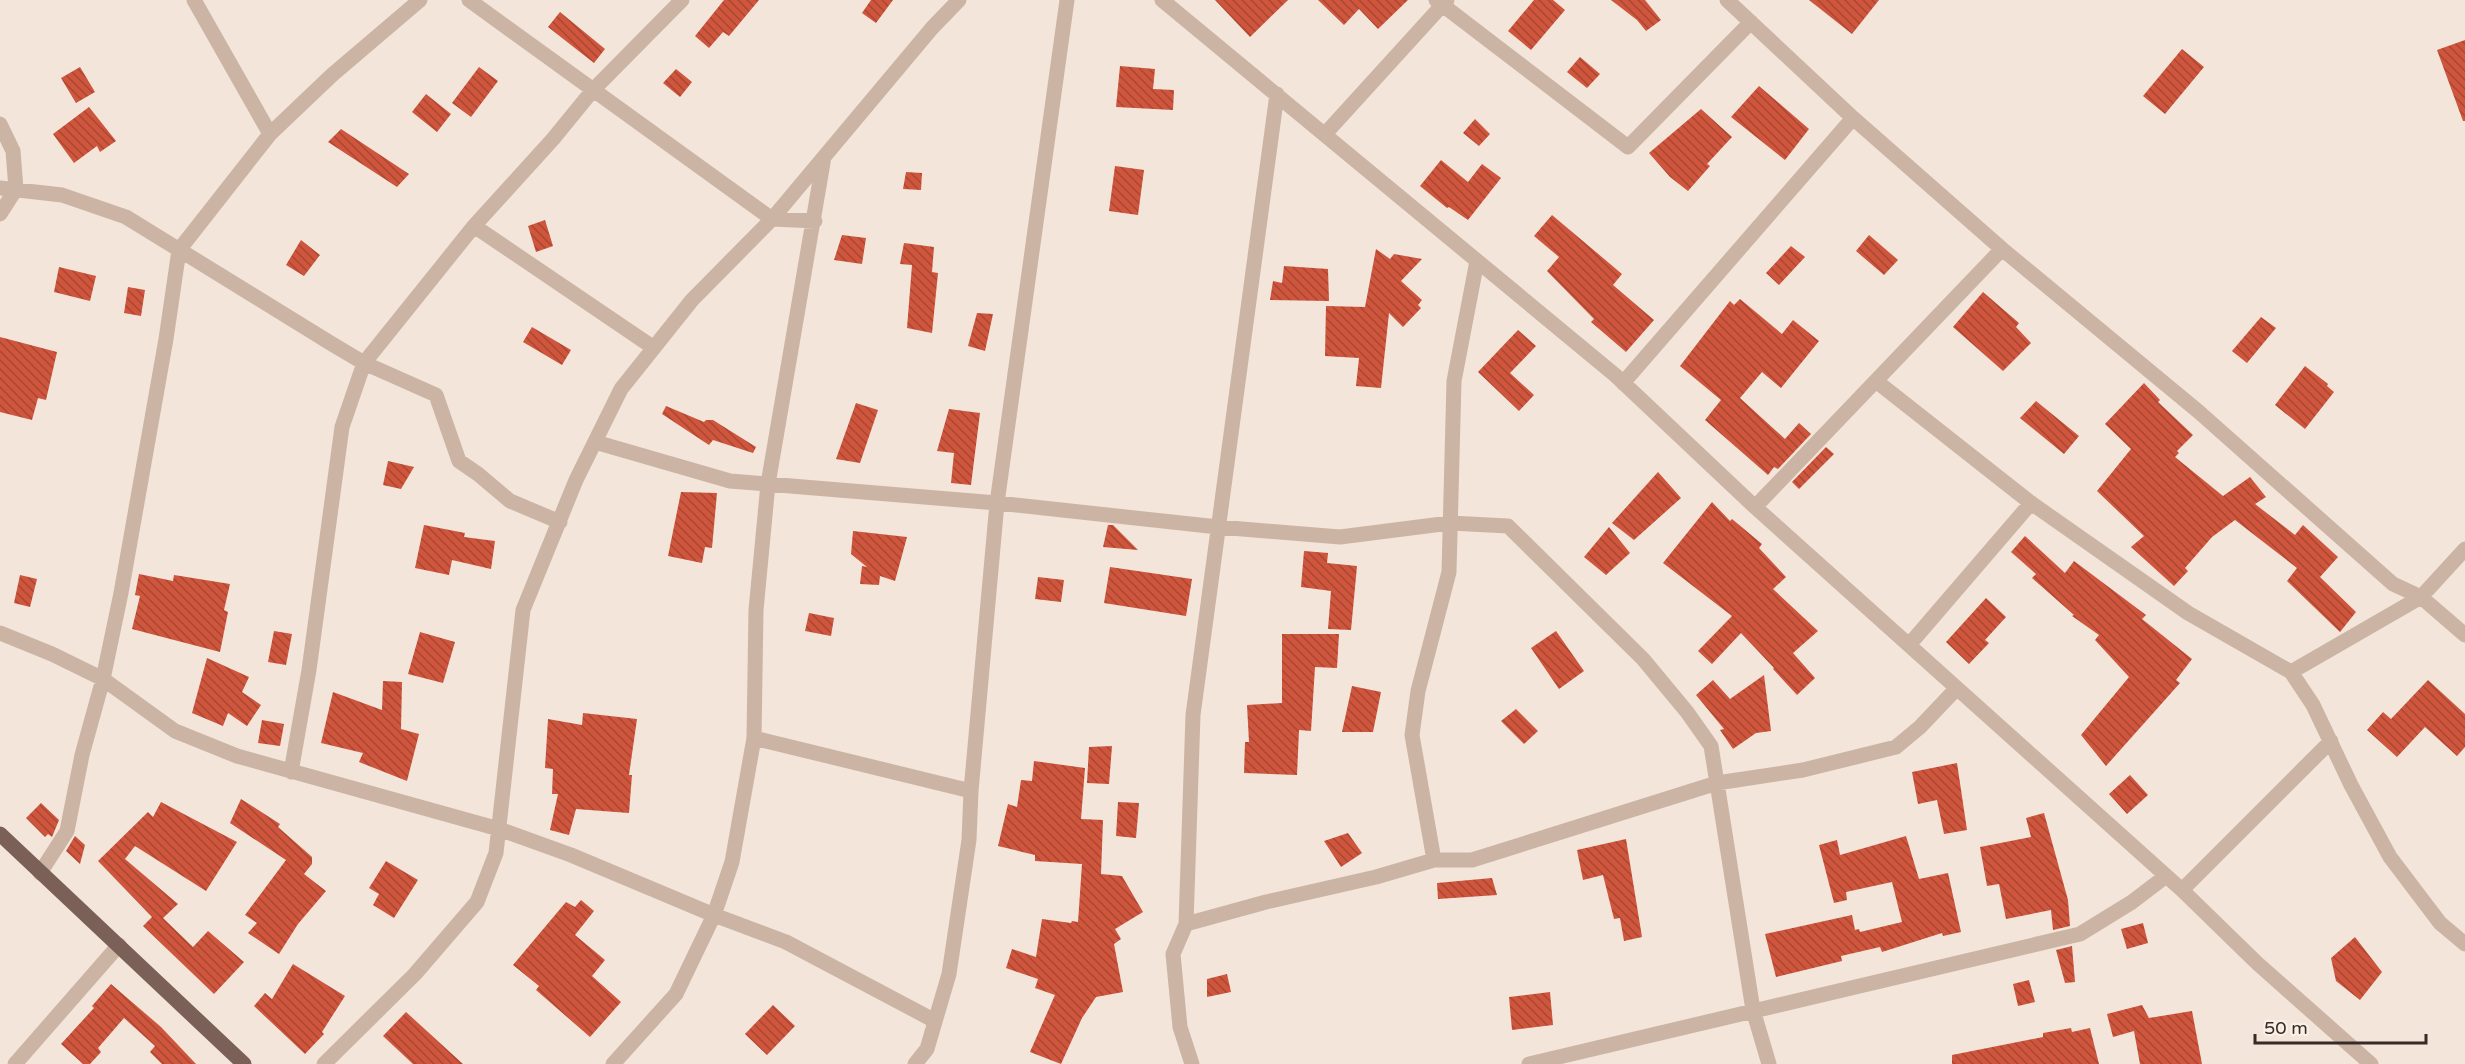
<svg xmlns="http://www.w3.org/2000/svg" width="2465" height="1064" font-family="'Varela Round',sans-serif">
  <defs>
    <pattern id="building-back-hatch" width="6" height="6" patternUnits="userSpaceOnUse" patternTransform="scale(1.5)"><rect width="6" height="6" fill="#cf553d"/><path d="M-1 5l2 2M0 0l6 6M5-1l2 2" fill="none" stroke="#a94733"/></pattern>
  </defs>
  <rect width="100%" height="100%" fill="#f3e5da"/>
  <path fill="url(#building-back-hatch)" d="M724,0h35l-30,36 -6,-4 -14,16 -14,-12z
    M871,0h22l-17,23 -14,-10z
    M1215,0h73l-38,37z
    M1318,0h90l-30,29 -19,-20 -15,16z
    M1534,0h19l12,10 -34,40 -23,-19z
    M1611,0h34l16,20 -15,11 -9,-11z
    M1809,0h70l-27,34z
    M560,12l45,37 -11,14 -46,-36z
    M2465,40v81h-2l-26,-71z
    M2182,49l22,18 -39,47 -22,-18z
    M1580,57l20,17 -13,14 -20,-16z
    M1120,66l35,3 -2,20 21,1 -1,20 -57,-3z
    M80,67l15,25 -19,11 -15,-25z
    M479,67l19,14 -27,36 -19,-14z
    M676,69l16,13 -12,15 -17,-14z
    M1759,86l50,43 -24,31 -54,-43z
    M426,94l25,20 -14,18 -25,-20z
    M89,107l27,34 -16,11 -3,-6 -23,17 -21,-29z
    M1701,109l31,28 -25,27 3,2 -22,25 -18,-14 -21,-24z
    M1475,119l15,15 -11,12 -16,-13z
    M341,129l68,45 -12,13 -69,-45z
    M1441,160l27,22 14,-18 19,14 -33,42 -19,-13 -2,1 -27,-22z
    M1115,166l29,4 -6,45 -29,-4z
    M906,172l16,1 -1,17 -18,-1z
    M1552,215l70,59 -9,11 41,35 -28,32 -35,-30 3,-3 -47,-48 12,-14 -25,-21z
    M545,220l8,26 -17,6 -8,-26z
    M842,235l24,3 -4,26 -28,-4z
    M1869,235l29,25 -14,15 -28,-24z
    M301,240l19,15 -16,21 -18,-11z
    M904,243l30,4 -2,25 6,1 -6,60 -25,-5 5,-63 -12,-1z
    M1791,246l14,11 -26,28 -13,-12z
    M1376,249l14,10 4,-5 28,5 -21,22 21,19 -4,5 3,3 -18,19 -14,-14 -8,75 -25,-2 3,-28 -34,-2 1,-50 39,1z
    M1284,266l44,3 1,32 -59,-1 3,-19 9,2z
    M59,267l37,9 -6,25 -36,-9z
    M128,287l17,3 -4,26 -17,-3z
    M1983,292l36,31 -3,4 15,16 -28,28 -50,-44z
    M1740,299l42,35 11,-14 26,21 -38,47 -19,-16 -22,26 45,41 14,-16 12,11 -33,35 -4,-2 -6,8 -63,-55 16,-20 -41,-34 50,-65 4,4z
    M977,313l16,1 -8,37 -17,-5z
    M2261,317l15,11 -29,35 -15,-12z
    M532,327l39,23 -9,15 -39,-23z
    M1518,330l18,16 -26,27 24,22 -15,16 -41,-39z
    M0,337l57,15 -11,48 -8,-2 -6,22 -32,-8z
    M2305,366l23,18 -1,2 7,6 -29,37 -30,-24z
    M2144,383l16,17 -2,2 35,33 -16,16 2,2 -4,4 48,39 27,-19 16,20 -11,7 40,31 8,-10 35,32 -18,20 36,35 -16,20 -53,-51 10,-13 -62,-48 -23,17 -27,31 3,3 -14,15 -43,-39 13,-11 -47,-45 34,-42 -26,-25z
    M2036,401l43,35 -15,18 -44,-36z
    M856,403l22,7 -18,53 -24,-4z
    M666,406l38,16 2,-2h7l43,27 -3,6 -40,-13 -4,5 -47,-31z
    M949,409l31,4 -9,72 -20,-2 3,-30 -17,-2z
    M1826,447l8,7 -35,35 -7,-7z
    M388,461l26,6 -13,22 -18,-4z
    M1658,472l23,26 -47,42 -22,-17z
    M681,492l36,1 -5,55 -7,-1 -3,16 -34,-7z
    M1712,502l18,19 2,-2 30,25 -3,4 27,29 -13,12 45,42 -25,22 22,25 -18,17 -24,-26 1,-1 -33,-35 -29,31 -14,-13 34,-35 -69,-53z
    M424,525l41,8 -1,4 31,4 -4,28 -39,-9 -3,15 -34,-7z
    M1108,525h5l25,25 -35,-3z
    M1609,527l21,26 -24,22 -22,-18z
    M853,531l54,6 -12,44 -15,-5 -1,9 -19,-1 2,-18 5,1 -16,-13z
    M2025,536l40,37 9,-12 72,54 -4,4 50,40 -16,21 4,3 -74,83 -25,-31 48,-58 -34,-37 4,-5 -27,-19 2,-1 -42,-37 4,-4 -25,-22z
    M1304,551l24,2 -1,10 30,3 -6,64 -23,-1 3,-38 -30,-4z
    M1110,567l82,12 -6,37 -82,-13z
    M139,574l34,7 1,-6 56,9 -6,26 4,2 -8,40 -88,-23 8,-33 -5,-1z
    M20,575l17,4 -7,28 -16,-4z
    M1038,577l26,3 -3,22 -26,-3z
    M1986,598l20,19 -21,23 4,3 -20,21 -23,-22z
    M809,613l25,5 -3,18 -26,-5z
    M274,631l18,3 -6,31 -18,-3z
    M1556,631l28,40 -25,18 -28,-41z
    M420,632l35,10 -12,41 -35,-9z
    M1282,634h57l-2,34 -22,-1 -4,64 -12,-1 -2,45 -53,-2 1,-31h4l-2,-37 35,-2z
    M207,658l42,19 -7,15 19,13 -14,21 -19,-13 -5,13 -31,-13z
    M1764,675l7,56 -15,2 -23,16 -13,-19 4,-1 -28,-34 17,-15 17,19z
    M2428,680l37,34v33l-8,9 -32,-29 -28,30 -30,-27 16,-18 8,7z
    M383,681l19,1 -1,47 18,5 -12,47 -48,-19 4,-9 -42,-10 12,-51 49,18z
    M1352,686l29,6 -8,40h-31z
    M1516,709l22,22 -14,13 -23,-23z
    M583,713l54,6 -8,56h3l-3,38 -53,-4 -7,26 -19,-5 8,-36h-6l1,-25 -8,-1 3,-49 34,6z
    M262,720l22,4 -4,22 -22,-3z
    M1112,746l-3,38 -22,-1 2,-36z
    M1034,761l51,7 -4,51 22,1 -2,54 21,2 21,36 -28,17 6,10 -7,5 9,48 -27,5 -14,21 -21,46 -31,-12 25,-57 -20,-7 3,-9 -32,-11 6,-19 24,8 6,-38 29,4 1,-2 6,1 4,-58 -47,-3v-6l-37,-9 10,-42 9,3 4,-27 11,1z
    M1957,763l10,67 -23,4 -7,-34 -19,4 -6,-32z
    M2130,775l18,20 -21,19 -18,-20z
    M241,799l39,25 -2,3 34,30v7l-8,10 22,17 -28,33 -19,30 -31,-21 9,-10 -12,-8 41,-55 -56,-37z
    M161,802l76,40 -31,49 -71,-45 -10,13 53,45 -15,14 30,29 15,-16 36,31 -30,32 -71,-68 9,-9 -54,-56 50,-49 5,5z
    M1118,802l21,1 -3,35 -20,-2z
    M41,803l18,17 -7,17 -4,-3 -3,3 -19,-19z
    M2044,813l24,87 2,26 -17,4 -2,-20 -45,9 -7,-35 -12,2 -7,-39 51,-10 -5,-19z
    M1348,833l14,20 -21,14 -17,-26z
    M75,836l10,9 -5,19 -14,-13z
    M1906,836l13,43 29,-6 13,59 -18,4 -1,-3 -60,19 -2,-5 -39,9 1,5 -66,16 -11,-43 87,-19 3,15 4,-1 1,3 42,-10 -10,-40 -46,10 1,8 -13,3 -15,-58 18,-5 3,15z
    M1626,839l16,98 -18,4 -4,-23 -6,1 -11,-44 -20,5 -6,-30z
    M386,861l32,19 -24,38 -21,-13 6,-11 -10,-6z
    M1492,878l5,17 -59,4 -1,-16z
    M581,900l13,11 -19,24 30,25 -13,16 29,26 -31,35 -54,-47 3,-4 -26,-21 53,-63 9,5z
    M2143,923l5,20 -21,6 -6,-20z
    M2355,937l27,35 -22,28 -24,-19 -5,-23z
    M2072,946l3,36 -10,1 -9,-33z
    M293,964l52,32 -23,36 2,2 -19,20 -51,-48 11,-13 7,6z
    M1227,974l4,18 -24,5v-18z
    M2029,980l6,22 -17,4 -5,-22z
    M111,984l50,43 35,37h-34l-12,-12 5,-6 -31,-28 -26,30 3,4 -11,12h-7l-22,-20 33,-36 -2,-2z
    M1550,992l3,33 -41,5 -3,-33z
    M773,1005l22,21 -28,29 -22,-21z
    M2142,1005l7,13 43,-7 10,53h-62l-6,-33 -21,6 -6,-23z
    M406,1012l57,52h-50l-30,-28z
    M2071,1028l1,4 18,-4 9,36h-147v-9l91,-18v-4z"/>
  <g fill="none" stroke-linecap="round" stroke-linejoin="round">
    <path stroke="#ccb4a5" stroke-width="15" d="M194,0l76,134
      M469,0l303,219 43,2
      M1162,0l453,375 140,132 427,383 75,73 114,101
      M1436,0l192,147 123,-125
      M1727,0l126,118 149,131 197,163 194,172 28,13 44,38
      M0,124l13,27 3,38 -16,25
      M1325,134l122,-134
      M0,188l62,7 64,22 206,127 32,19 72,32 23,66 19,13 32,27 50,21
      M474,226l180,122
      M1876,381l155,122 157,110 103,59
      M1623,383l230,-265
      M595,442l135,39 267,22 221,24 122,10 110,-14 58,3 135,133 44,53 24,34 6,37 -245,77h-38l-58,17 -110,25 -80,22
      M1755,507l247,-258
      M2465,549l-44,48 -130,75 22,33 38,80 39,72 50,66 25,21
      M0,633l52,21 51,25 72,52 62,25 262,73 72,26 143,60 72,27 149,79
      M1909,645l122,-142
      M754,738l217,53
      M291,772l18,-102 33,-243 22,-64 110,-137 79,-87 40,-49 89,-90
      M1434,860l-22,-125 6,-44 31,-119 5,-191 23,-120
      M40,873l27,-42 15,-76 21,-76 18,-86 45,-254 13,-89 91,-116 62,-59 88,-75
      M2182,890l149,-149
      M15,1064l104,-119
      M324,1064l91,-90 62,-72 19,-49 27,-243 53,-130 45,-91 71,-89 80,-81 160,-191 27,-28
      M613,1064l63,-70 38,-79 18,-53 22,-124 2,-128 12,-126 56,-327
      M915,1064l12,-15 22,-75 20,-134 2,-49 26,-288 70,-503
      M1192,1064l-12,-37 -7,-73 13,-30 7,-209 84,-621
      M1529,1064l551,-130 52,-32 34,-26
      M1769,1064l-16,-54 -36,-227 86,-13 93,-23 24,-20 37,-39"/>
    <path stroke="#7b6057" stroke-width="15" d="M0,834l244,230"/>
  </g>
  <path d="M2255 1034v9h171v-9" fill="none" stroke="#382b27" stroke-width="3"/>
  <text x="2264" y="1034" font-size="18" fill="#382b27" stroke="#fbf0e7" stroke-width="4.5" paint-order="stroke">50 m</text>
</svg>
